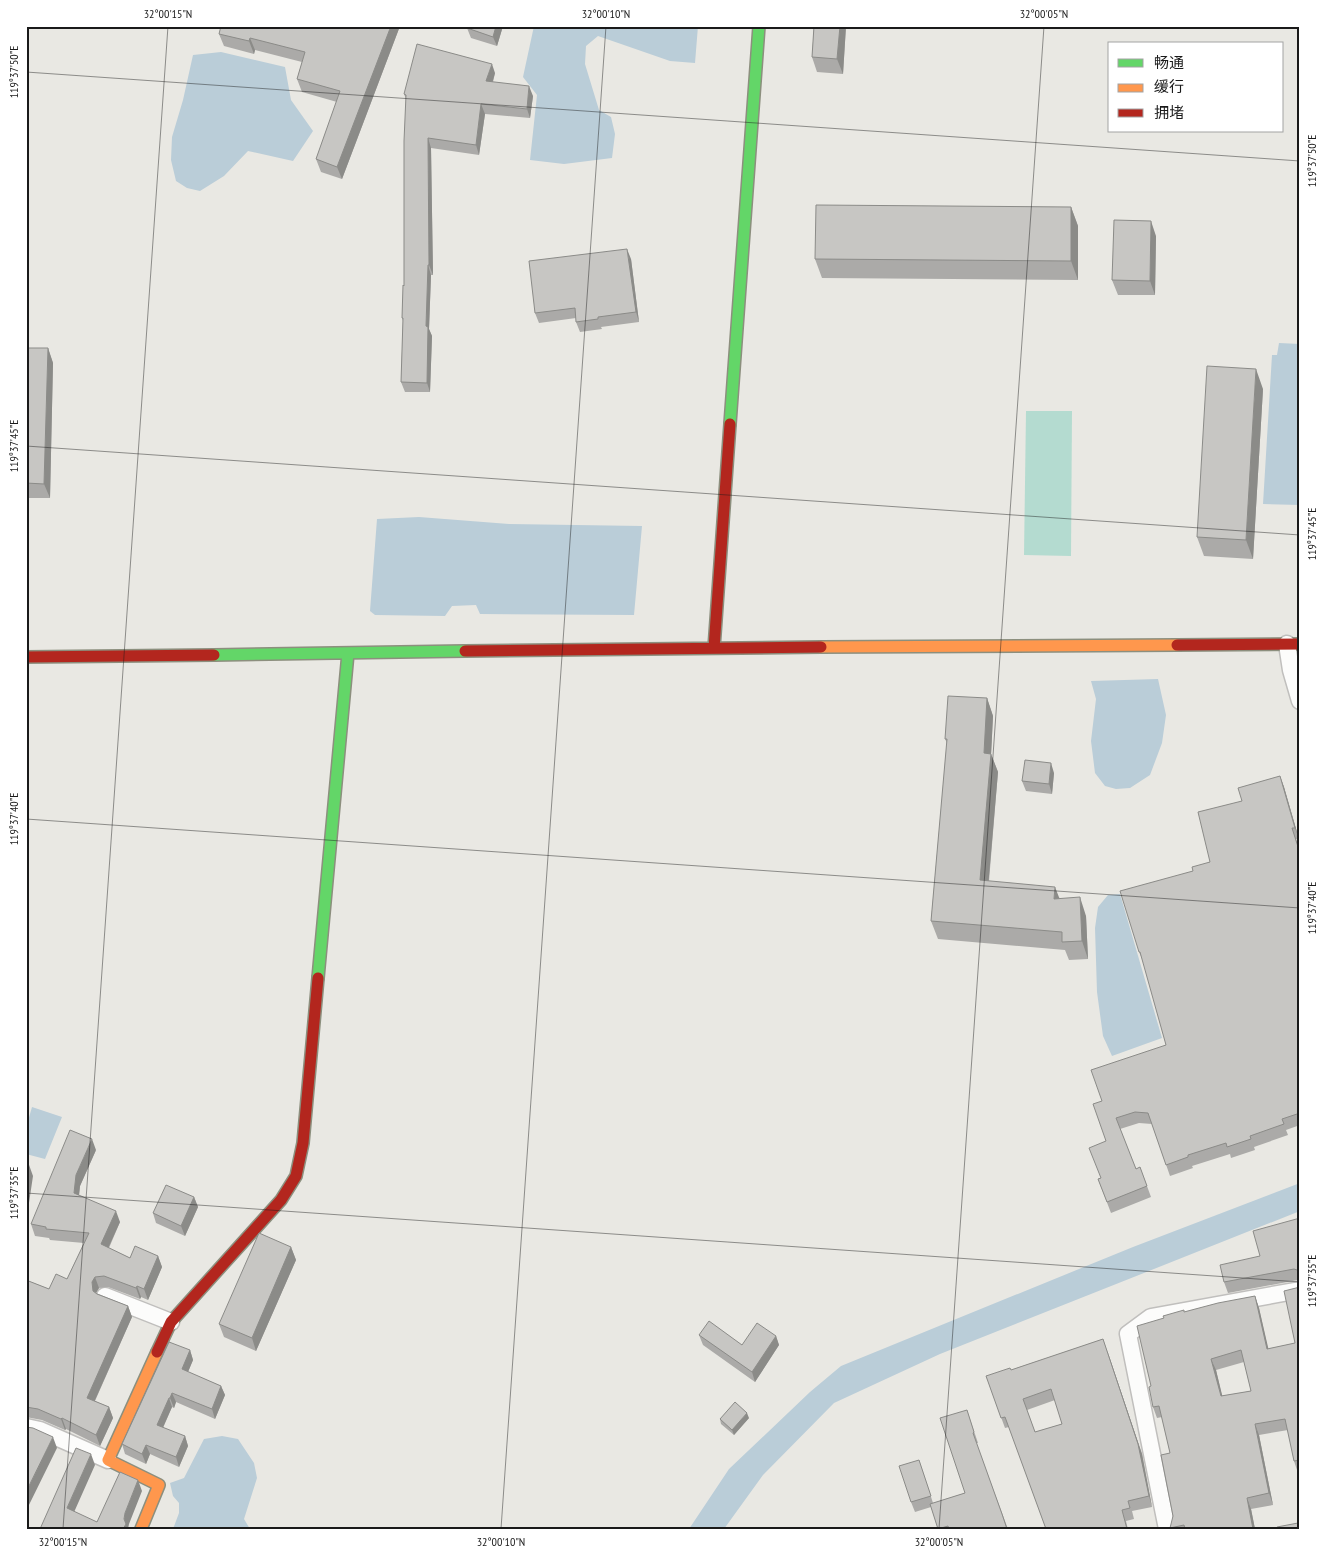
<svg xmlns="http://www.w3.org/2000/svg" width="1326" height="1555" font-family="'PT Sans Narrow','Noto Sans SC',sans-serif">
  <rect width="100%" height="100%" fill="#e9e8e3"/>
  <path fill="#b4dbd0" d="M1026,411h46l-1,145 -47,-1z"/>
  <path fill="#bacdd8" d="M534,26h164l-3,37 -25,-2 -72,-25 -12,10 -1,18 14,46 12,7 4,17 -3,24 -48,6 -34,-4 7,-65 -14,-18z
    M221,52l64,15 6,33 22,31 -20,30 -45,-10 -24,25 -24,15 -13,-3 -11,-7 -5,-21 1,-23 11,-37 10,-45z
    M1279,343l21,1v161l-37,-1 9,-149h5z
    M419,517l90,7 133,2 -8,89 -154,-1 -4,-9 -24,1 -7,10 -70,-1 -5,-4 7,-92z
    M1158,679l8,36 -4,28 -12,32 -20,13 -14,1 -11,-3 -10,-13 -4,-32 5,-42 -5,-18z
    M1120,894l42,144 -50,18 -9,-20 -6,-44 -2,-64 3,-21 10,-12z
    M32,1107l30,10 -17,42 -19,-5v-26z
    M1300,1183v28l-360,143 -106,49 -71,72 -39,54h-35l40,-60 81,-77 31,-26 292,-119z
    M222,1436l16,3 16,24 3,15 -13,41 6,10h-77l6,-16v-10l-6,-7 -3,-13 14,-5 20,-39z"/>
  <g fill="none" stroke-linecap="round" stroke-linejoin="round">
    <g stroke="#c0bfbd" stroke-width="19">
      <path id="street" d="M1287,644l4,26 9,31
        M105,1296l66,26
        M26,1427l14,3 68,30
        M1167,1529l-39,-195 23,-17 149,-27"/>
    </g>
    <g stroke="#8c8f7e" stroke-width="14">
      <path id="fast" d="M730,424l29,-398
        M214,655l251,-4
        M318,978l30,-325"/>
    </g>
    <g stroke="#8c8f7e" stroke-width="14">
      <path id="slow" d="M821,647l356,-2
        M141,1529l18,-44 -51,-25 49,-108"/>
    </g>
    <g stroke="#8c8f7e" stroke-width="14">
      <path id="jam" d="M1177,645l123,-1
        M714,648l16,-224
        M465,651l356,-4
        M26,657l188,-2
        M157,1352l14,-30 110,-122 15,-24 7,-33 15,-165"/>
    </g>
    <use href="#street" stroke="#fcfcfb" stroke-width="16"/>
    <use href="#fast" stroke="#63d668" stroke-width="11"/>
    <use href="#slow" stroke="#ff974d" stroke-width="11"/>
    <use href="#jam" stroke="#b3261e" stroke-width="11"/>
  </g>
  <path fill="#abaaa8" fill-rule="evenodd" d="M400,26l-58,153 -21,-7 -5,-13 21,-57 -35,-10 -5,-13 5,-17 -47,-12 -1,4 -30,-8 -5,-12z
    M503,26l-6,20 -26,-8 -4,-10z
    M814,26h32l-3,48 -26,-2 -5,-15z
    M495,73l-2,9 40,14 -3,22 -45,-4 -6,41 -48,-7 2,127h-2l-2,54 3,7 -2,56h-25l-4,-10 2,-61 -1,-3 2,-32 2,-187 -2,-5z
    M1071,207l7,19v54l-256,-2 -7,-19z
    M1156,236l-1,59h-37l-6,-15z
    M631,259l8,63 -38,5 1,2 -22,3 -4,-10v-4l-37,5 -4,-10z
    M26,348h22l5,15 -3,135h-24z
    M1263,389l-10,170 -49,-3 -7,-19z
    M987,698l6,18 -2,38 7,18 -9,109 71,17 26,18 2,43 -19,1 -4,-10 -127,-11 -7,-18 16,-178 -2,-4z
    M1054,773l-2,21 -26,-3 -4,-10z
    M1280,776l4,11 15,52h-3l4,11v275l-14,5 2,5 -34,12 1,3 -24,8 -1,-4 -38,12 1,2 -23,8 -18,-52 -13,-1 -19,6 16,40 4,-2 11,30 -40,16 -13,-34 3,-1 5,-37 -4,-40 64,-56 -22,-82 -5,-11 54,-81 17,-9 32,-61z
    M96,1150l-16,36 -1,9 41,27 -11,26 21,10 28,-2 4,11 -14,33 -7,-3 -1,2 -32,-12 -9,1 -3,5 32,13 4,11 -37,84 14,6 4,11 -13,28 -34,-17 -1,1 -23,-10 -16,-3v-137l23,9 18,-10 17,-36 -34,-3 -1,-2 -14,-2 -4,-12z
    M194,1197l4,10 -13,29 -29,-13 -3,-10z
    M1300,1218v63l-2,-1 -70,13 -4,-11 36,-26z
    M291,1247l5,13 -40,91 -32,-14 -5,-13z
    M1300,1287v185l-2,1 -4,-12 -6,-31 -29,5 14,70 -22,4 4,20h-84l2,-13 -3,-63 -8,-36 -5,1 -4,-11 -2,-21 34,-74 70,-16 4,12 9,41 27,-6zM1244,1362l7,29 -29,5 -6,-26z
    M699,1335l43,10 34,-9 3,9 -24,37 -52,-37z
    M1103,1339l39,115 10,53 -20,4 2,8 -8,2 2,8h-82l-37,-102 -4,1 -19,-52 25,-6zM1055,1400l7,24 -27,8 -8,-22z
    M190,1350l3,10 -5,12 33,14 4,9 -10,24 -39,-17 -2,6 -2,-1 -9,21 22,8 3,10 -9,21 -29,-13 -4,10 -21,-10 -3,-10z
    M967,1410l11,33h-2l32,86h-70l-7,-22 -16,5 -4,-10 8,-42 14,43 32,-10z
    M749,1418l-15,17 -13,-11 -1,-5z"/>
  <path fill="#8b8b88" d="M391,26h9l-58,153 -5,-12z
    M496,26h7l-6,20 -4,-9z
    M840,26h6l-3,48 -6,-15z
    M250,38l5,12 -1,4 -5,-13z
    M492,64l3,9 -5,18 -4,-10z
    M529,86l4,10 -3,22 -3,-9z
    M481,104l4,10 -6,41 -3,-10z
    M428,138l3,10 2,127 -4,-10z
    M1071,207l7,19v54l-7,-19z
    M1151,221l5,15 -1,59 -5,-14z
    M627,249l4,10 8,63 -3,-10z
    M428,265l3,10 -2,54 3,7 -2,56 -3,-9 -1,-57z
    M48,348l5,15 -3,135 -6,-14z
    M1256,369l7,20 -10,170 -7,-19z
    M987,698l6,18 -2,40v-2l7,18 -11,127 -7,-19 4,-127z
    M1051,763l3,10 -2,21 -3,-10z
    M1280,776l4,11 15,52 -4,-11z
    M1055,887l7,18 -8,-6z
    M1080,897l6,19 2,43 -6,-18z
    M92,1139l4,11 -16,36 -2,18 -4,-11 2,-18z
    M28,1162l5,14 -7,47v-49z
    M194,1197l4,10 -13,29 -4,-10z
    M116,1211l4,11 -15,33 -4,-11z
    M291,1247l5,13 -40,91 -4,-13z
    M158,1256l4,11 -14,33 -4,-11z
    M95,1277l4,11 -3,5 -3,-2 -1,-9z
    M137,1286l4,11 -1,2 -4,-11z
    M1255,1296l4,12 12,52 -4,-11z
    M128,1306l4,11 -41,92 -4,-11z
    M776,1336l3,9 -24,37 -3,-10z
    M190,1350l3,10 -8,19 -3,-10z
    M1107,1350l35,104 10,53 -3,-11z
    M1211,1359l5,11 9,37 -4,-11z
    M221,1386l4,9 -10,24 -3,-10z
    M172,1393l4,9 -2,6 -4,-10z
    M169,1398l3,9 -12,27 -3,-9z
    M109,1407l4,11 -13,28 -4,-11z
    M747,1413l2,5 -15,17 -2,-5z
    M62,1418l4,11 -1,1 -4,-11z
    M1255,1424l4,11 14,70 -4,-12z
    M185,1436l3,10 -9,21 -3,-10z
    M53,1437l4,11 -31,63v-19z
    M146,1445l4,9 -4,10 -4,-10z
    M91,1454l4,11 -24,54 -4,-11z
    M138,1480l4,11 -13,33 -1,5h-1l-3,-10 1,-6z
    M1247,1498l4,11 4,20h-2z
    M126,1524l1,5h-4z"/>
  <path fill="#c7c6c3" stroke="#8b8b88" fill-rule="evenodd" d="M221,26h170l-54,141 -21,-8 24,-68 -43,-12 8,-27 -55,-14 -1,3 -30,-7z
    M468,26h28l-3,11 -26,-9z
    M814,26h26l-3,33 -25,-2z
    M417,44l75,20 -6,17 43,5 -2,23 -46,-5 -5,41 -48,-7 1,127h-1l-2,61 2,1 -1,56 -26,-1 2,-64h-1l1,-33 1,1v-145l2,-46 -2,-1z
    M816,205l255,2v54l-256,-2z
    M1114,220l37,1 -1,60 -38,-1z
    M627,249l9,63 -38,5v2l-22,3 -1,-14 -40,5 -6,-52z
    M26,348h22l-4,136 -18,-1z
    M1207,366l49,3 -10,171 -49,-3z
    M948,696l39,2 -3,55 7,1 -11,126 75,7 -1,12 26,-2 2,44 -20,1v-10l-131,-11 16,-182h-2z
    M1025,760l26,3 -2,21 -27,-3z
    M1280,776l15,52h-3l8,25v260l-18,6 2,5 -34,12 1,3 -24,8 -1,-4 -38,12v2l-22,8 -18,-52 -13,-1 -19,6 20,51 4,-2 7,19 -40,16 -9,-23 3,-1 -12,-30 17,-7 -13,-37 9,-3 -11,-31 75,-25 -26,-93h-1l-19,-61 73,-20 -1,-4 18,-5 -12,-50 44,-11 -4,-13z
    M70,1130l22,9 -16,36 -2,18 42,18 -15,33 29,14 5,-12 23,10 -14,33 -7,-3 -1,2 -32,-12 -9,1 -3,5 1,9 4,3 31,12 -41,92 22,9 -13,28 -34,-17 -1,1 -23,-10 -12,-2v-127l23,9 7,-15 11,5 22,-46 -43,-4v-2l-15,-3z
    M26,1162h2l-2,12z
    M166,1185l28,12 -13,29 -28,-13z
    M1300,1218v53l-6,-2 -70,13 -4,-17 40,-9 -7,-25z
    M259,1233l32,14 -39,91 -33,-14z
    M1300,1287v173l-6,1 -9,-42 -30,5 14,69 -22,5 6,31h-68l-1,-4 -14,3 3,-12 -12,-61 9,-2 -11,-47 -6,1 -4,-20 2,-1 -14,-60 27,-8 -1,-2 21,-6v2l34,-9 37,-7 12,53 28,-6 -11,-52zM1241,1350l10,41 -30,5 -10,-37z
    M709,1321l33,24 15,-22 19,13 -24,36 -53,-37z
    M1103,1339l35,105 11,52 -21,5 2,7 -8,2 5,19h-81l-41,-112 -4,1 -15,-42 24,-8 1,2zM1051,1389l11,35 -27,8 -12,-33z
    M169,1342l21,8 -8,19 39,17 -9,23 -40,-16 -2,5h-1l-12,27 28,11 -9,21 -30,-12 -4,9 -20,-10z
    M735,1402l12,11 -15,17 -12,-11z
    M967,1410l7,22 -1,1 29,81 5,15h-58l-1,-3 -10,3 -8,-25 35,-11 -25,-75z
    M26,1427l7,1 20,9 -27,55z
    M76,1448l15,6 -24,54 30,14 23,-50 18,8 -13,33 -1,6 2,5 -3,5h-83z
    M919,1460l12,36 -20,6 -12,-36z
    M1298,1523h2v6h-22l-1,-2z"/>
  <path fill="none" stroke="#1a1a1a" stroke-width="1" stroke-opacity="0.45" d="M26,72l1274,89M26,446l1274,89M26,819l1274,89M26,1193l1274,89M63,1529l105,-1503M501,1529l105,-1503M939,1529l105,-1503"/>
  <rect width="1326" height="1555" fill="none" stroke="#ffffff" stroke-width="55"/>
  <rect x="1108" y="42" width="175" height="90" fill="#ffffff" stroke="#a3a3a3"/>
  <rect x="1118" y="59" width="25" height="8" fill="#63d668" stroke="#a3a3a3"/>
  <text x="1154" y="68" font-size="15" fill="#1a1a1a">畅通</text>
  <rect x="1118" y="84" width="25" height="8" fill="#ff974d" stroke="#a3a3a3"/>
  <text x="1154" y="92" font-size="15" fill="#1a1a1a">缓行</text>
  <rect x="1118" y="109" width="25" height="8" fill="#b3261e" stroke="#a3a3a3"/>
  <text x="1154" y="118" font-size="15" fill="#1a1a1a">拥堵</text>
  <rect x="28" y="28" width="1270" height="1500" fill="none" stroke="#1a1a1a" stroke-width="2"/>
  <g font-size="12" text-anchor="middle" fill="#1a1a1a">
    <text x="168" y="18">32°00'15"N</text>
    <text x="606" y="18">32°00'10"N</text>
    <text x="1044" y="18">32°00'05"N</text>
    <text transform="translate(14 72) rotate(-90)" y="4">119°37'50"E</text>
    <text transform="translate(1312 161) rotate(-90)" y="4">119°37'50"E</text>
    <text transform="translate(14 446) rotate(-90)" y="4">119°37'45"E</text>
    <text transform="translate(1312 534) rotate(-90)" y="4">119°37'45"E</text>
    <text transform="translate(14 819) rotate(-90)" y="4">119°37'40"E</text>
    <text transform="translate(1312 908) rotate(-90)" y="4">119°37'40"E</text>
    <text transform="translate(14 1193) rotate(-90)" y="4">119°37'35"E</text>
    <text transform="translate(1312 1281) rotate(-90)" y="4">119°37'35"E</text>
    <text x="63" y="1546">32°00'15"N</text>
    <text x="501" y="1546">32°00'10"N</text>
    <text x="939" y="1546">32°00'05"N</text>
  </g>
</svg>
